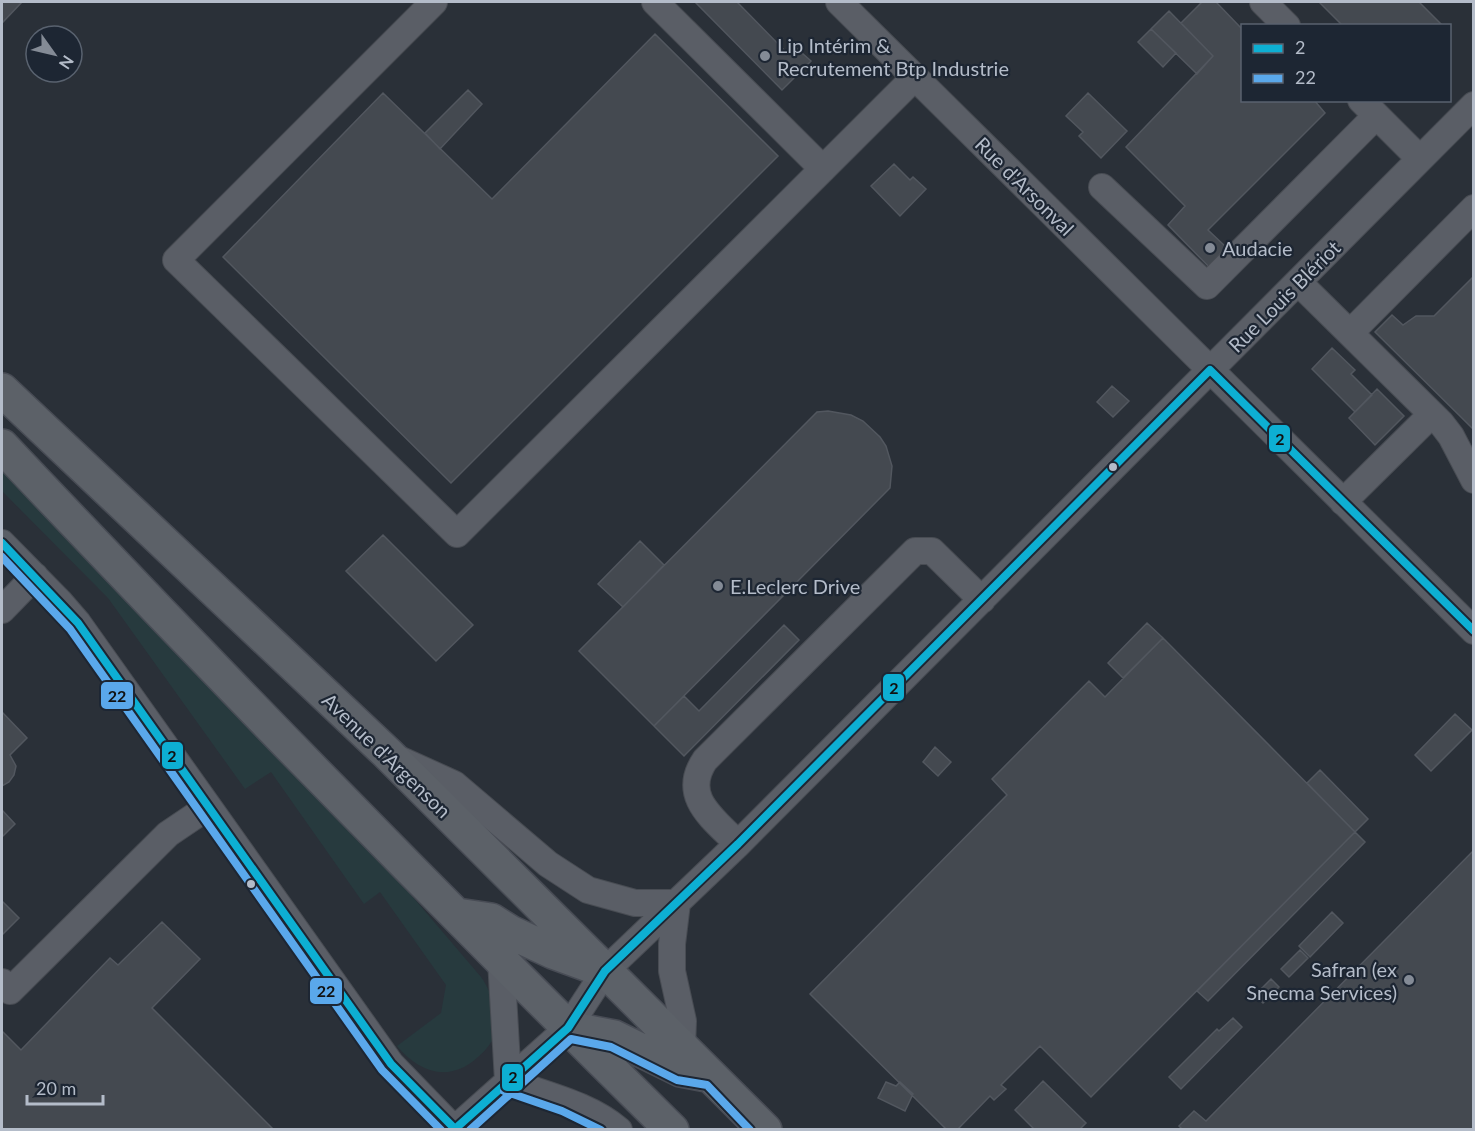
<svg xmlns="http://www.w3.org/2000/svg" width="1475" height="1131" font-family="Lato,sans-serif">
  <rect width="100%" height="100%" fill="#2a3038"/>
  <path fill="#273a3e" d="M2,467l381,395 98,115c9,12 18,37 15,53 -2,11 -10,20 -18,27 -28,26 -59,16 -81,-11l44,-33 5,-28 -66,-93 -16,12 -93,-132 -26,17 -137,-191 -106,-107z"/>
  <path fill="#444950" stroke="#52575f" stroke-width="1.5" d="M2,2h20l-20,21z
    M695,2h42l50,51 7,-7 17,15 -29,29z
    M1202,2h14l26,27v71h72l11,13 -117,117 18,17 -17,20 -41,-42 17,-19 -59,-59 87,-91 -32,-33z
    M1319,2h100l24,24h-100z
    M1169,11l44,45 -16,18 -46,-45z
    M1151,29l25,24 -13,14 -25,-25z
    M655,34l123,122 -327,327 -228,-226 160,-164 109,106z
    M468,90l14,14 -42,45 -15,-16z
    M1088,93l39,38 -26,27 -22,-22 4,-4 -17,-16z
    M894,164l16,16 3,-3 13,12 -26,27 -29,-30z
    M1474,276v154l-99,-98 17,-17 11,10 13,-9h18z
    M1332,348l23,22 -4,4 21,21 -17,17 -43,-43z
    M1112,386l17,15 -16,16 -16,-15z
    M1377,389l27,27 -29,29 -26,-27z
    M828,411l23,4 12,6 17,16 6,9 6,20 -2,22 -236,238 -75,-75 238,-239z
    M383,535l90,90 -37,36 -90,-90z
    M640,541l24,24 -41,42 -25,-23z
    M1147,623l16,15 -40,40 -15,-15z
    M784,625l15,15 -115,116 -30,-30 30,-30 15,15z
    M1163,638l192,194 -264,265 -51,-51 -39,39 5,4 -12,11 -4,-4 -33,34h-10l-137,-136 197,-199 -15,-16 97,-98 16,16z
    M2,712l25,26 -17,17 6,11 -2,9 -5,7 -7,4z
    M1455,714l17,16 -41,41 -16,-16z
    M935,747l16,15 -13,14 -15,-14z
    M1320,770l48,49 -13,13 -48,-49z
    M2,810l13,14 -13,13z
    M1355,832l10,10 -157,159 -11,-10z
    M1474,850v280h-291l-4,-4 15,-15 12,10z
    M2,901l17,17 -17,17z
    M1332,912l11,11 -33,34 -11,-11z
    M162,922l38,37 -48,49 122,122h-272v-99l19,19 89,-92 8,7z
    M1300,950l8,8 -19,19 -8,-8z
    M1271,979l8,8 -16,16 -8,-8z
    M1233,1018l9,9 -61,62 -12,-12 48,-48 2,2z
    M1043,1081l43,42 -7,7h-44l-20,-20z
    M886,1082l10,4 4,-4 13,12 -8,17 -27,-13z"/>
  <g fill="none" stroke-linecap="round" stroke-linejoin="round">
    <g stroke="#484c53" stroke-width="28">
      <path id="minor" d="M434,2l-258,258 281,274 458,-457
        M655,2l168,167
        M839,2l635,629
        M1263,2l24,24
        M1361,100l59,59
        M1102,187l105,99 169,-170
        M1298,282l143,141 10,13 23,44
        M1350,333l124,-125
        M1343,502l89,-88
        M2,543l57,58 19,22 313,441 64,66
        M2,610l33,-34
        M401,760l53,24 94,80 40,26 47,13h42
        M738,844c-24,-25 -58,-47 -33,-84l210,-209h17l50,49
        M677,903l-5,41v27l11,50 -1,26
        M501,960l7,121
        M2,982l8,9 158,-157 40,-27
        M508,1081c37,14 81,23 111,49
        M455,1129l113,-101 37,-57 133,-127 736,-739"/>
    </g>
    <g stroke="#484c55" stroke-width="36">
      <path id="major" d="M2,390l385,363 378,377
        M2,446c219,232 442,460 670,684
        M457,915l34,5 19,12 43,20 44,16
        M568,1028l46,9 67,33 26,5"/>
    </g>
    <use href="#minor" stroke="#5a5e66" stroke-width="26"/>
    <use href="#major" stroke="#5c6168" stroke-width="33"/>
    <g stroke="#1d2633" stroke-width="12">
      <path id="bus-1" d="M2,543l76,80 313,441 64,65 113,-101 37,-57 133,-127 472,-474 264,261"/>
    </g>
    <g stroke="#1d2633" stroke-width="12">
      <path id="bus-2" d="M2,557l68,72 312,441 59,60
        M504,1091l58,20 39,19
        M470,1130l101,-91 40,8 66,33 30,5 43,45"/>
    </g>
    <use href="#bus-1" stroke="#0dafd3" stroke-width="8"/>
    <use href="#bus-2" stroke="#5aa8eb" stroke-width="8"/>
  </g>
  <g fill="#848b96" stroke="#1d2633" stroke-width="2">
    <circle cx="765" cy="56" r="6"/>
    <circle cx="1210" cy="248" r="6"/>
    <circle cx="718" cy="586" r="6"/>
    <circle cx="1409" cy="980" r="6"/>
  </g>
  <g fill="#b4bcc9" stroke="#1d2633" stroke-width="2">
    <circle cx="1113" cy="467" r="5"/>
    <circle cx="251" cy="884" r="5"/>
  </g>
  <g text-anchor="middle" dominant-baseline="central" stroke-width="4.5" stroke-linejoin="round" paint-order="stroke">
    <g font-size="20" fill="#b4bcc9" stroke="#1d2633" text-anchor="start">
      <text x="777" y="45">Lip Intérim &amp;<tspan x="777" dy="23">Recrutement Btp Industrie</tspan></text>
      <text x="1222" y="248">Audacie</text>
      <text x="730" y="586">E.Leclerc Drive</text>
      <text x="1397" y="969" text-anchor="end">Safran (ex<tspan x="1397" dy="23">Snecma Services)</tspan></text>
    </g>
    <g font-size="20" fill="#b4bcc9" stroke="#1d2633">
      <text transform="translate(1025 186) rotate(45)">Rue d'Arsonval</text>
      <text transform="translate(1284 296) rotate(-45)">Rue Louis Blériot</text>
      <text transform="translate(387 755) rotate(44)">Avenue d'Argenson</text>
    </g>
  </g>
  <g stroke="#1d2633" stroke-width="2">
    <rect x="1268" y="424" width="23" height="29" rx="6" fill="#0dafd3"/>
    <rect x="882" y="673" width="23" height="29" rx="6" fill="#0dafd3"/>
    <rect x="100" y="681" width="34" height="29" rx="6" fill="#5aa8eb"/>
    <rect x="161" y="741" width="23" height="29" rx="6" fill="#0dafd3"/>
    <rect x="309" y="977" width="34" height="28" rx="6" fill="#5aa8eb"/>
    <rect x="501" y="1063" width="23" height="29" rx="6" fill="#0dafd3"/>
  </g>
  <g font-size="16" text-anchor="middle" font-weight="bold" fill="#111">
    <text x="1280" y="445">2</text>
    <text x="894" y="694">2</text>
    <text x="117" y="702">22</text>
    <text x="172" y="762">2</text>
    <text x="326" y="997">22</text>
    <text x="513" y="1083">2</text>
  </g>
  <rect width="1475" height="1131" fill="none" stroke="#b4bcc9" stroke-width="6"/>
  <rect x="1241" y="24" width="210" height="78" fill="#1d2633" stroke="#59626f" stroke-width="1.5"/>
  <rect x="1253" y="44" width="30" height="9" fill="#0dafd3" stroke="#59626f" stroke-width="1.5"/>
  <text x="1295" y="54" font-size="18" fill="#b4bcc9">2</text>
  <rect x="1253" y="74" width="30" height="9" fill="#5aa8eb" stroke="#59626f" stroke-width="1.5"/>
  <text x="1295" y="84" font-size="18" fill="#b4bcc9">22</text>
  <g transform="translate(54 54) rotate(124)"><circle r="28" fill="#1d2633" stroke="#59626f" stroke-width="1.5"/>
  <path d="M0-4.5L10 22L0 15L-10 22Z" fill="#848b96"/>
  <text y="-9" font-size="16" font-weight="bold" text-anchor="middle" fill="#b4bcc9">N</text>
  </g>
  <path d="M27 1095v9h76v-9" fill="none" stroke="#b4bcc9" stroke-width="3"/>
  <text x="36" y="1095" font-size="18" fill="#b4bcc9" stroke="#1d2633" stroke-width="4.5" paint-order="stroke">20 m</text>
</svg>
